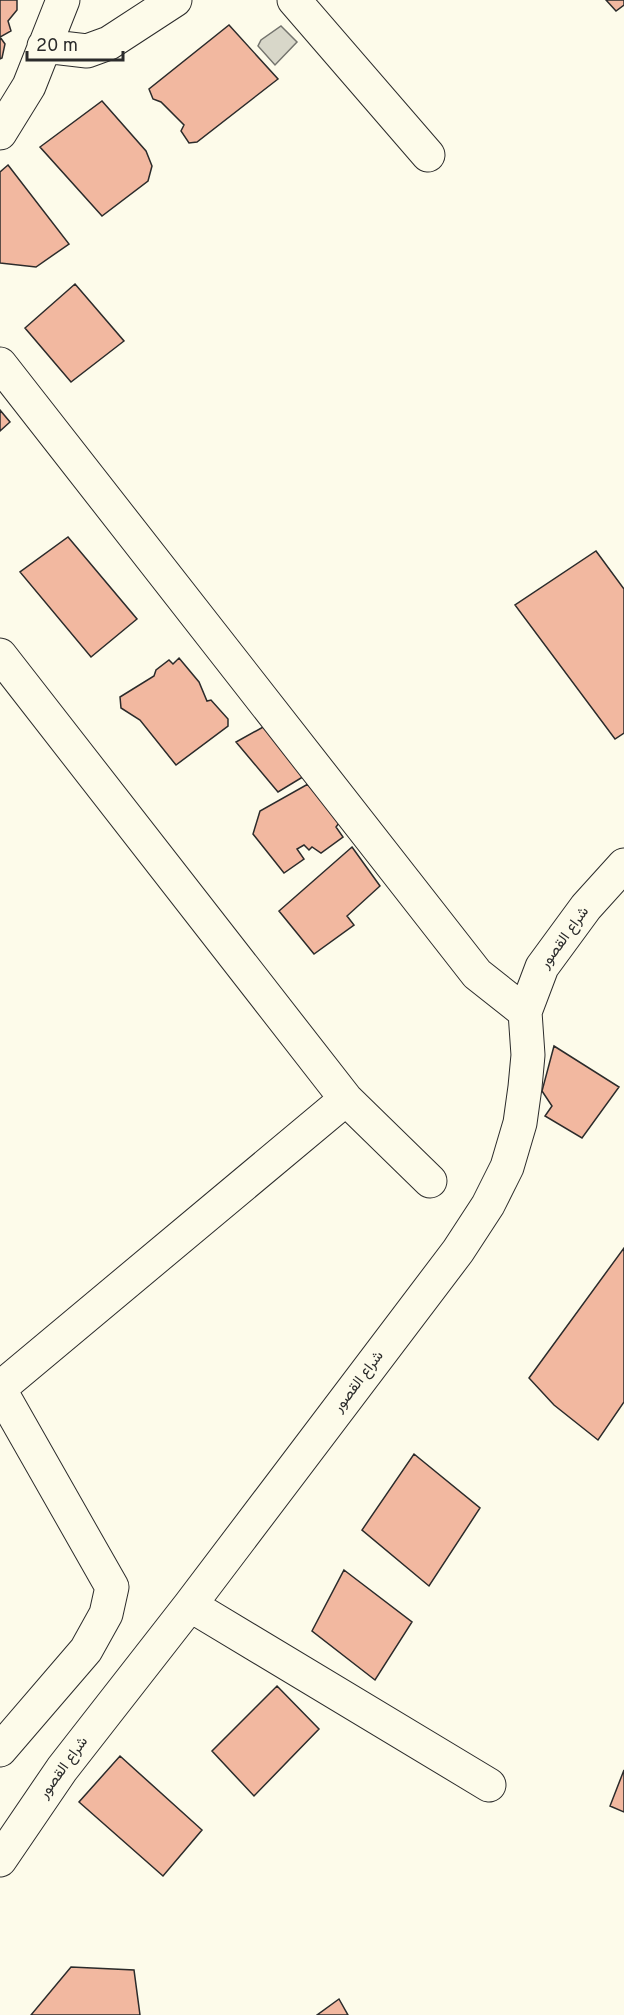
<svg xmlns="http://www.w3.org/2000/svg" width="624" height="2015" font-family="Overpass,Vazirmatn,sans-serif">
  <rect width="100%" height="100%" fill="#fdfbea"/>
  <path fill="#d8d7c9" stroke="#74746e" stroke-width="1.5" d="M281,26l16,16 -22,23 -17,-19 3,-6z"/>
  <path fill="#f2b8a0" stroke="#2b2b2b" stroke-width="1.5" d="M0,0h17v10l-9,11 3,10 -11,6 5,7 -3,14 -2,1z
    M606,0h18v5l-8,6z
    M229,25l49,54 -81,63 -8,1 -8,-12 3,-6 -23,-23 -8,-3 -4,-10z
    M102,101l44,50 6,15 -4,15 -46,35 -62,-69z
    M8,165l61,79 -33,23 -36,-4v-91z
    M75,284l49,57 -53,41 -46,-54z
    M0,410l10,12 -10,9z
    M68,537l69,82 -46,38 -71,-85z
    M596,551l28,38v144l-9,6 -100,-134z
    M179,658l20,24 8,19 4,-1 17,19v7l-52,39 -36,-45 -19,-12 -1,-11 34,-21 2,-6 13,-10 4,4z
    M265,726l41,49 -28,17 -42,-50z
    M308,784l31,39 -3,4 7,10 -22,16 -9,-6 -3,3 -5,-5 -7,4 7,10 -20,14 -31,-39 7,-23z
    M352,847l28,39 -33,30 7,9 -40,29 -35,-43z
    M554,1046l65,41 -37,51 -37,-22 7,-10 -10,-15z
    M624,1248v154l-26,38 -44,-35 -25,-27z
    M414,1454l66,54 -51,78 -67,-56z
    M344,1570l68,52 -37,58 -63,-49z
    M277,1686l42,43 -65,67 -42,-45z
    M120,1756l82,74 -39,46 -84,-74z
    M624,1770v42l-14,-6z
    M71,1967l63,3 6,45h-109z
    M339,1999l9,16h-31z"/>
  <g fill="none" stroke-linecap="round" stroke-linejoin="round">
    <g stroke="#2b2b2b" stroke-width="35">
      <path id="minor" d="M294,0l134,155
        M44,46l43,5 22,-8 66,-43
        M0,133l29,-47 34,-86
        M0,364l477,610 48,38
        M0,655l346,444 84,82
        M0,1388l346,-289
        M0,1390l112,197 -6,27 -20,36 -86,100
        M190,1605l299,180
        M0,1860l62,-91 128,-164 268,-354 30,-46 19,-38 13,-44 5,-36 3,-32 -3,-43 17,-45 44,-60 38,-42"/>
    </g>
    <use href="#minor" stroke="#fdfbea" stroke-width="33"/>
  </g>
  <g text-anchor="middle" dominant-baseline="central" stroke-width="4.5" stroke-linejoin="round" paint-order="stroke">
    <g font-size="15" fill="#2b2b2b" stroke="#fdfbea">
      <text transform="translate(565 938) rotate(-54)">شراع القصور</text>
      <text transform="translate(359 1382) rotate(-53)">شراع القصور</text>
      <text transform="translate(64 1768) rotate(-54)">شراع القصور</text>
    </g>
  </g>
  <path d="M27 51v9h96v-9" fill="none" stroke="#2b2b2b" stroke-width="3"/>
  <text x="36" y="51" font-size="18" fill="#2b2b2b" stroke="#fdfbea" stroke-width="4.5" paint-order="stroke">20 m</text>
</svg>
